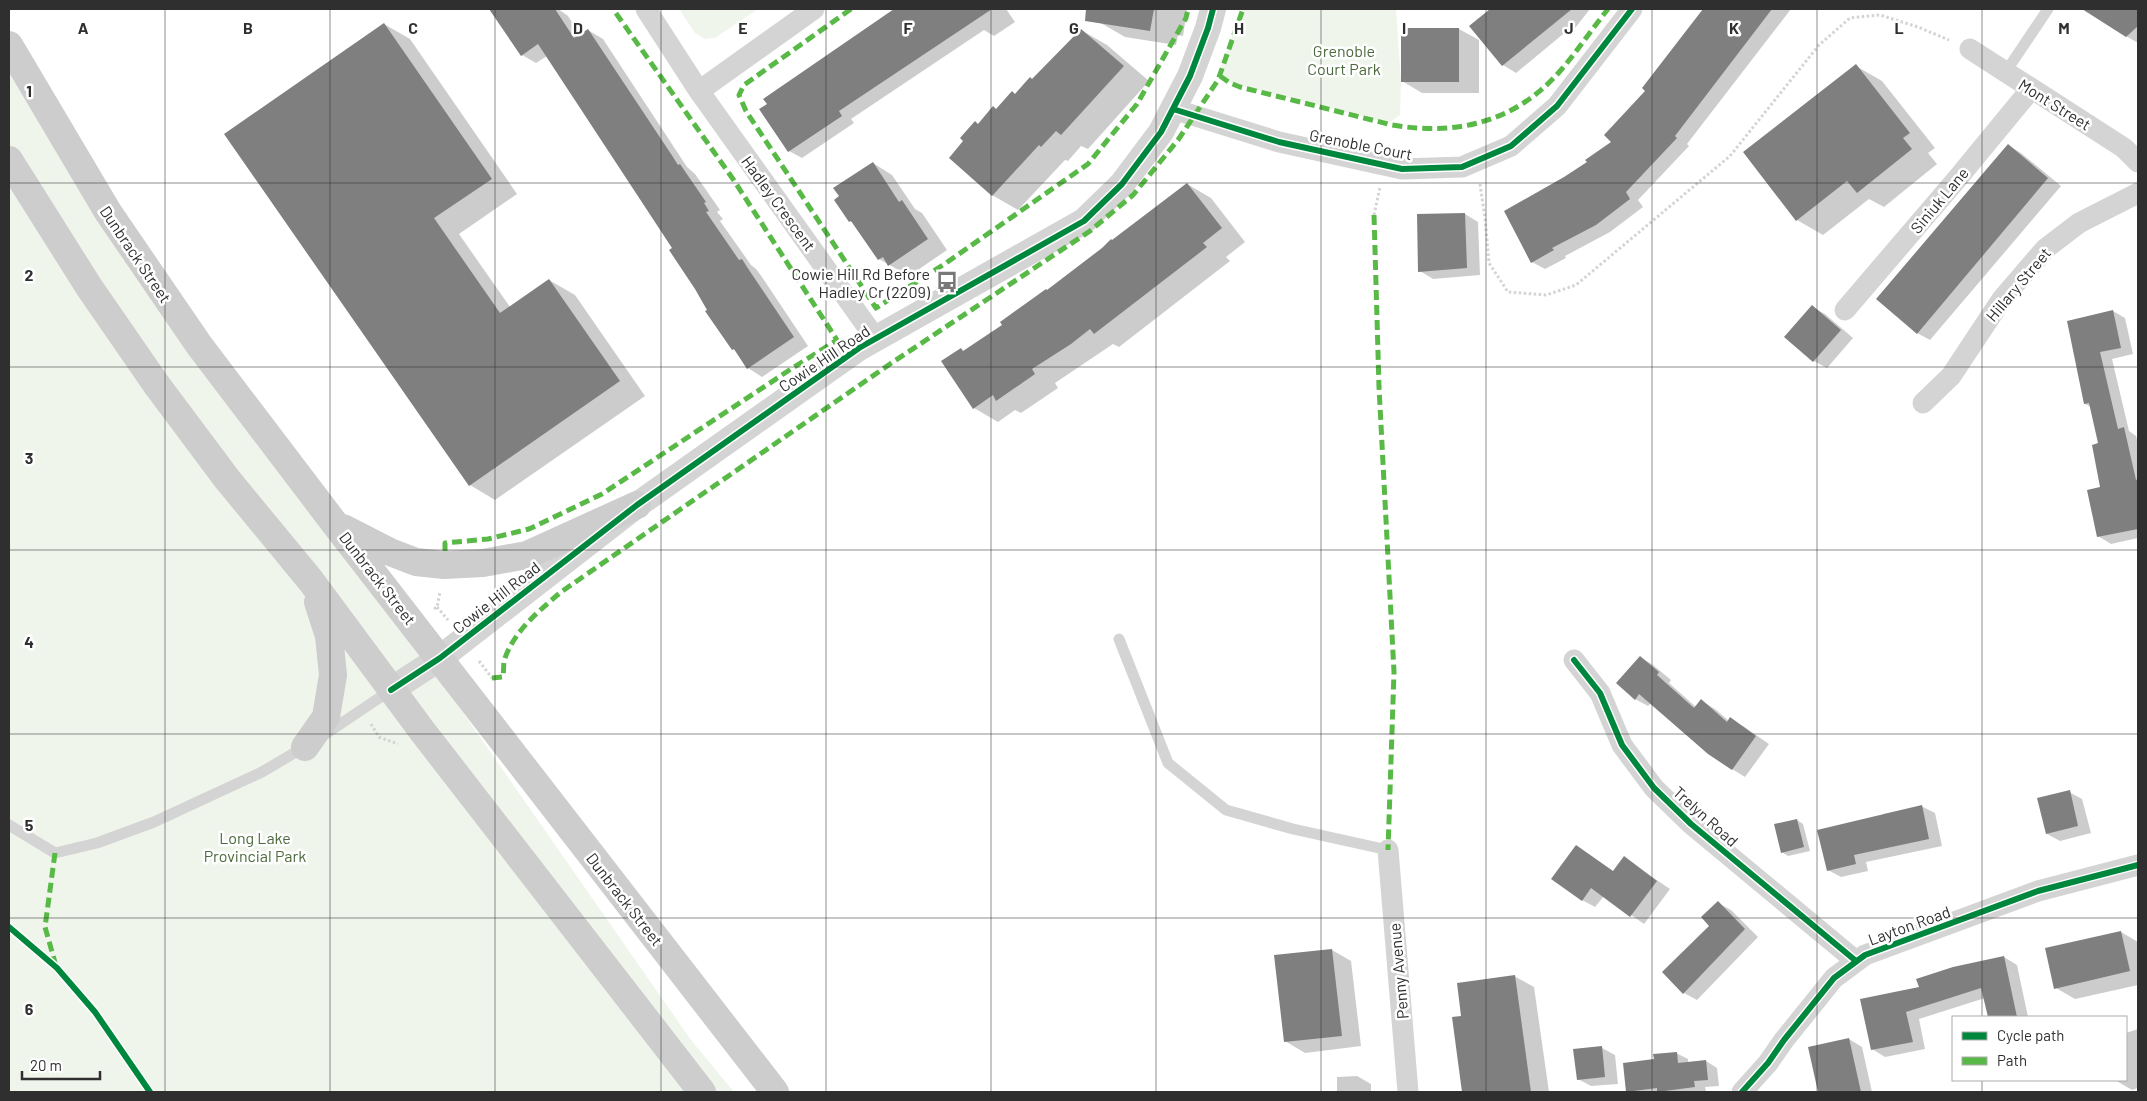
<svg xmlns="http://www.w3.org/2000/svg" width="2147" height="1101" font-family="Barlow,sans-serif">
  <rect width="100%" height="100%" fill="#fff"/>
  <path fill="#f0f5ec" d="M679,9h79l-43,29 -10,1 -10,-6z
    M1242,9h154l5,73 -1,33 -11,8 -156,-39c-9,-4 -11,-9 -12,-18z
    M9,73l179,280 246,318 257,369 43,52h-725z"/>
  <path fill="#0003" d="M491,9h67l10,7 12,19 8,-5 15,9 84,128 8,7 25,36 -3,2 6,7 -3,2 31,44 5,4 6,8 46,69 -46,31 -14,-9 -11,-16 -4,-3 -60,-101 -126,-192 -11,7 -14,-8z
    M895,9h111l9,13 -21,14 -10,-6 -133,89 3,4 -52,35 -13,-7 -24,-52z
    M1101,9h86l-4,27 -5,-1 -2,10 -51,-8 -26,-15z
    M1492,9h98l-18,23 -4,-2 -52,43 -13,-8 -32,-39z
    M1705,9h86l-104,135 2,2 -51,54 5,7 -33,25 -45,24 1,2 -21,11 -13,-7 57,-99 24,-21 34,-52 -3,-2z
    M2085,9h53v34l-12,-7z
    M384,24l26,15 107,155 -58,40 51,73 39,-27 26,15 70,101 -150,104 -25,-15z
    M1402,29h57l20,11v53h-57l-20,-12z
    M1081,30l26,15 42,36 -61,68 -7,-3 -13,15 -3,-1 -47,50 -26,-15 -13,-70 54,-45z
    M1856,66l26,15 53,67 -7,5 9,11 -53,43 -15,-8 -46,36 -26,-15z
    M2008,145l13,8 40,33 -131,154 -13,-7z
    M873,163l19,12 23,34 7,4 25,37 -38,26 -30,-17 -24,-35 -5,-3 -9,-24z
    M1187,184l24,14 34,44 -19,15 4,4 -111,86 -6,-3 -58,39 3,5 -37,25 -6,-3 -17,12 -24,-14 -10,-56 40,-27z
    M1465,214l13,8 2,53 -47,4 -13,-8 -2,-56z
    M1812,307l13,7 28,24 -26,30 -13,-7z
    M2113,311l12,7 8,36 -21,5 17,72 7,5 2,7v95l-27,6 -13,-8 3,-48 -2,-44 -8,-37 -6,-3 -16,-82z
    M1640,657l13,8 18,15 -2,3 27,24 6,-6 13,8 14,12 1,-2 13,7 26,18 -24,33 -13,-8 -81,-66 -3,3 -13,-7z
    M2069,792l13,7 9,34 -31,8 -13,-7z
    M1921,806l14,7 7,33 -76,16 2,9 -27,6 -13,-7 55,-54v-2z
    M1797,820l6,4 7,27 -22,5 -6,-4z
    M1576,846l38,26 10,-14 46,31 -26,35 -40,-28 -9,11 -13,-7z
    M1718,903l13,7 27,27 -61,63 -13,-7 27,-67z
    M2121,932l17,10v43l-63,14 -19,-11z
    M1332,950l19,11 10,85 -56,7 -20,-12z
    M2004,957l13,8 11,52h-39l-4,-19 -66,21 6,30 -40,8 -13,-8 48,-61z
    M1514,976l20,11 15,105h-85l-11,-74 9,-1z
    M2138,1029v59l-6,2 -17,-10h11v-47z
    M1849,1039l13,8 10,45h-53l-10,-44z
    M1602,1048l13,7 3,29 -27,2 -13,-7z
    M1676,1053l12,6v4l18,-2 11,7 2,18 -14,1 1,5 -79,-1 28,-31z
    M1357,1076l14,8v8h-34v-15z"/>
  <path fill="#7f7f7f" d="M489,9h66l19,29 14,-9 85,128 5,8 2,-1 26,38 -2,1 5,8 -3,1 33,48 3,-1 5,8 47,70 -47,32 -13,-20 -2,1 -27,-39 2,-1 -12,-21 -26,-39 3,-2 -134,-204 -17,12z
    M894,9h98l-153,102 3,5 -54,36 -29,-43 8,-5 -4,-5z
    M1086,9h68l-4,22 -65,-10z
    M1490,9h82l-70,57 -33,-40z
    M1703,9h69l-97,127 2,2 -51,54 4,7 -34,26 -44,23 2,2 -23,13 -27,-52 60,-34 23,-15 -2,-2 26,-18 -7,-7 41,-44 -3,-3z
    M2082,9h56v17l-12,11z
    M384,23l108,156 -58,39 66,95 49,-34 71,102 -151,105 -245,-352z
    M1401,28h58v54h-58z
    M1081,29l43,37 -63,69 -5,-4 -15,16 -2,-2 -47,51 -43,-38 14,-17 -3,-3 15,-17 3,3 15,-18 3,3 16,-18 3,3 15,-17 2,2z
    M1856,64l54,69 -7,5 9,11 -55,44 -10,-12 -51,40 -53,-69z
    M2008,144l40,34 -131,156 -41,-35z
    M873,162l26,40 3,-2 26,39 -40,27 -5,-9 -5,3 -27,-39 -2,1 -15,-22 5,-4 -6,-8z
    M1187,183l35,45 -19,15 4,4 -113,87 -4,-5 -19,15 -39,25 3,5 -39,27 -3,-6 -20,14 -32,-48 20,-13 2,3 39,-26 -2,-3 46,-33 1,1 55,-42 9,-9 1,1z
    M1465,213l2,55 -49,4 -1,-58z
    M1812,305l29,25 -28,32 -29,-25z
    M2113,310l8,38 -21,4 18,77 6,-2 12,53 2,-1v50l-41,8 -10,-47 13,-3 -8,-42 6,-2 -9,-40 -5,1 -17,-83z
    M1640,656l19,16 -2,3 37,33 7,-9 26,23 3,-5 26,19 -24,34 -24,-16 -69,-60 -4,6 -19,-17z
    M2070,790l8,36 -32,8 -9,-36z
    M1922,805l7,34 -75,16 2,9 -29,7 -10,-41z
    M1797,819l7,28 -23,6 -7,-29z
    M1576,845l37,26 11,-15 33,25 -27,36 -39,-29 -9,13 -31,-22z
    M1718,901l27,28 -62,65 -21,-22 47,-46 -8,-9z
    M2121,931l9,40 -76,18 -9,-41z
    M1332,949l10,87 -58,6 -10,-87z
    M2004,956l13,61h-29l-7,-29 -75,24 7,30 -42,8 -11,-51 59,-12 -3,-8 37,-12z
    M1515,975l16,117h-69l-10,-75 9,-1 -4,-33z
    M1849,1038l12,54h-43l-10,-45z
    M1602,1046l3,31 -28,3 -4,-31z
    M1677,1052l1,11 28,-3 2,20 -14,1 1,6 -38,5v-4l-31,4 -3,-29 31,-4 -1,-5z"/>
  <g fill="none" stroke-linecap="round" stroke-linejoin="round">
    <path stroke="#d4d4d4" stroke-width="3" stroke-dasharray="2.5 2.5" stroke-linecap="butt" d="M1480,184l5,34 4,45 19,29 38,3 30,-10 154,-129 89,-111 31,-27 30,-3 38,12 31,13
      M1374,215l6,-28
      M437,607l11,13
      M434,609l3,-2 3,-15
      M479,661l13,17 -2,1
      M371,724l8,13 19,7"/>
    <path stroke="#d4d4d4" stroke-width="11" d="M2005,73l43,-64
      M1119,639l49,124 58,47 67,19 95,21
      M324,735l67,-45
      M9,825l46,28 42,-10 57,-21 108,-50 44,-26"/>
    <path stroke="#d4d4d4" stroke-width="21" d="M646,9l53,82 177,248
      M1970,49l154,99 14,14
      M699,91l115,-82
      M1173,109l106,33 123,27 60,-2 49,-21 46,-40 75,-97
      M1845,310l112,-131 74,-90
      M1923,403l28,-27 51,-77 43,-50 34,-26 59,-30
      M1574,660l26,33 22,52 32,43 37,36 165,137
      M1388,850l20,242
      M1742,1092l26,-29 16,-23 50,-62 31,-23 173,-64 100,-26"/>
    <path stroke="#d4d4d4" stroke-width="26" d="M391,690l49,-32 197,-153 222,-157 225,-127 38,-37 39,-52 29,-56 18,-48 5,-19"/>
    <path stroke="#cdcdcd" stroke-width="28" d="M9,45l99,167 91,133 136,179 440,568
      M9,160l80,127 67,97 71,95 84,102 112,151 279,360
      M343,528l47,24 26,10 28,3 39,-2 44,-8 110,-50
      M305,747l21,-30 7,-42 -4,-39 -11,-34"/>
    <path stroke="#58b947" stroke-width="5" stroke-dasharray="10 5" stroke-linecap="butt" d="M851,9l-107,76 -5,10 7,16 130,197 70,-45 142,-99 49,-60 49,-86 2,-9
      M1220,76l10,7 10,4 152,38c66,11 124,-3 169,-55 17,-20 31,-41 47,-61
      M1374,215l5,172 15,285 -6,178
      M445,551v-8l43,-4 41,-10 73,-35 189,-125 46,-29 -104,-161 -120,-170
      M492,678l11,-1c1,-6 0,-14 2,-19 10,-28 35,-48 56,-66l329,-228 200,-133 43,-36 45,-55 40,-60 25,-71
      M55,853l-10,74 11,39"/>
    <g stroke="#fff" stroke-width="9">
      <path id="cycleway" d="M1173,109l106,33 123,27 60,-2 49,-21 46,-40 75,-97
        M1574,660l26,33 22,52 32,43 37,36 165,137
        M391,690l49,-32 197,-153 222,-157 225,-127 38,-37 39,-52 29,-56 18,-48 5,-19
        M9,927l48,41 38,44 55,80
        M1742,1092l26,-29 16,-23 50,-62 31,-23 173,-64 100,-26"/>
    </g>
    <use href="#cycleway" stroke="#00873e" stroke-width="6"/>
  </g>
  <path fill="none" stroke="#2f2f2f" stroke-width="1" stroke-opacity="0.55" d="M165,9v1083M330,9v1083M495,9v1083M661,9v1083M826,9v1083M991,9v1083M1156,9v1083M1321,9v1083M1486,9v1083M1652,9v1083M1817,9v1083M1982,9v1008M9,183h2129M9,367h2129M9,550h2129M9,734h2129M9,918h2129M1982,1080v12"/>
  <defs>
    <g id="bus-bare" transform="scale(1.725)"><path d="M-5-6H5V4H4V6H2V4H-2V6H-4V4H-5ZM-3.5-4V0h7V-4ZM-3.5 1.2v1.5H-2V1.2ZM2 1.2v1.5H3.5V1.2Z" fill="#787878" stroke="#fff" stroke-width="2.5" paint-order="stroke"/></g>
  </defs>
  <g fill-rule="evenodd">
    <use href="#bus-bare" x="947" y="282"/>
  </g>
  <g text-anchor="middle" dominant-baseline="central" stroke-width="5" stroke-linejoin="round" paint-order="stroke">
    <g font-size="16" fill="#4c6a3d" stroke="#fff">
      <text x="1344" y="50">Grenoble<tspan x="1344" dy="18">Court Park</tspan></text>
      <text x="255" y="837">Long Lake<tspan x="255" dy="18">Provincial Park</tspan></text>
    </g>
    <g font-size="16" fill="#2f2f2f" stroke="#fff">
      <text transform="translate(2055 104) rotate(32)">Mont Street</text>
      <text transform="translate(1361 144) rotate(11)">Grenoble Court</text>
      <text transform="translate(1939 200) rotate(-50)">Siniuk Lane</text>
      <text transform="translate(779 203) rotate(54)">Hadley Crescent</text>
      <text transform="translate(136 254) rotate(56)">Dunbrack Street</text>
      <text transform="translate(2018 284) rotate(-50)">Hillary Street</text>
      <text transform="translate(824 358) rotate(-34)">Cowie Hill Road</text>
      <text transform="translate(378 578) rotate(52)">Dunbrack Street</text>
      <text transform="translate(496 597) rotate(-38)">Cowie Hill Road</text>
      <text transform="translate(1706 816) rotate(42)">Trelyn Road</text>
      <text transform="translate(625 899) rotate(52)">Dunbrack Street</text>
      <text transform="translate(1909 925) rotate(-20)">Layton Road</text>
      <text transform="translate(1398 971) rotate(-95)">Penny Avenue</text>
    </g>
    <g font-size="16" fill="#2f2f2f" stroke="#fff" text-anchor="end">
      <text x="930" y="273">Cowie Hill Rd Before<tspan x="930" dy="18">Hadley Cr (2209)</tspan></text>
    </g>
  </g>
  <g font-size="16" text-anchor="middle" font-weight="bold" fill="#2f2f2f" stroke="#fff" stroke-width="5" stroke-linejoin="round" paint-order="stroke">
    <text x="83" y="34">A</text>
    <text x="248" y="34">B</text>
    <text x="413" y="34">C</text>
    <text x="578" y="34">D</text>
    <text x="743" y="34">E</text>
    <text x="908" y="34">F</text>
    <text x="1074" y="34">G</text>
    <text x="1239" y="34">H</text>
    <text x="1404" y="34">I</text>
    <text x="1569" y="34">J</text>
    <text x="1734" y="34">K</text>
    <text x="1899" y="34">L</text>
    <text x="2064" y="34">M</text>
    <text x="29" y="97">1</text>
    <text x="29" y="281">2</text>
    <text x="29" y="464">3</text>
    <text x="29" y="648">4</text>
    <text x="29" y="831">5</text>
    <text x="29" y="1015">6</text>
  </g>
  <rect width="2147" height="1101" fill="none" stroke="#2f2f2f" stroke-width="20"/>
  <rect x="1952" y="1016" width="175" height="65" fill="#ffffff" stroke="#acacac"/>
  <rect x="1962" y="1032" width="25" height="8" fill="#00873e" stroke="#acacac"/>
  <text x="1997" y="1041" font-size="15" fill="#2f2f2f">Cycle path</text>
  <rect x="1962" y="1057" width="25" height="8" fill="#58b947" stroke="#acacac"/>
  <text x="1997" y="1066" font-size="15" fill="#2f2f2f">Path</text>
  <path d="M22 1071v8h78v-8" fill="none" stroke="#2f2f2f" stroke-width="2.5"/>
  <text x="30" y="1071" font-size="15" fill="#2f2f2f" stroke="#ffffff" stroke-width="4" paint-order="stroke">20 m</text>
</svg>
